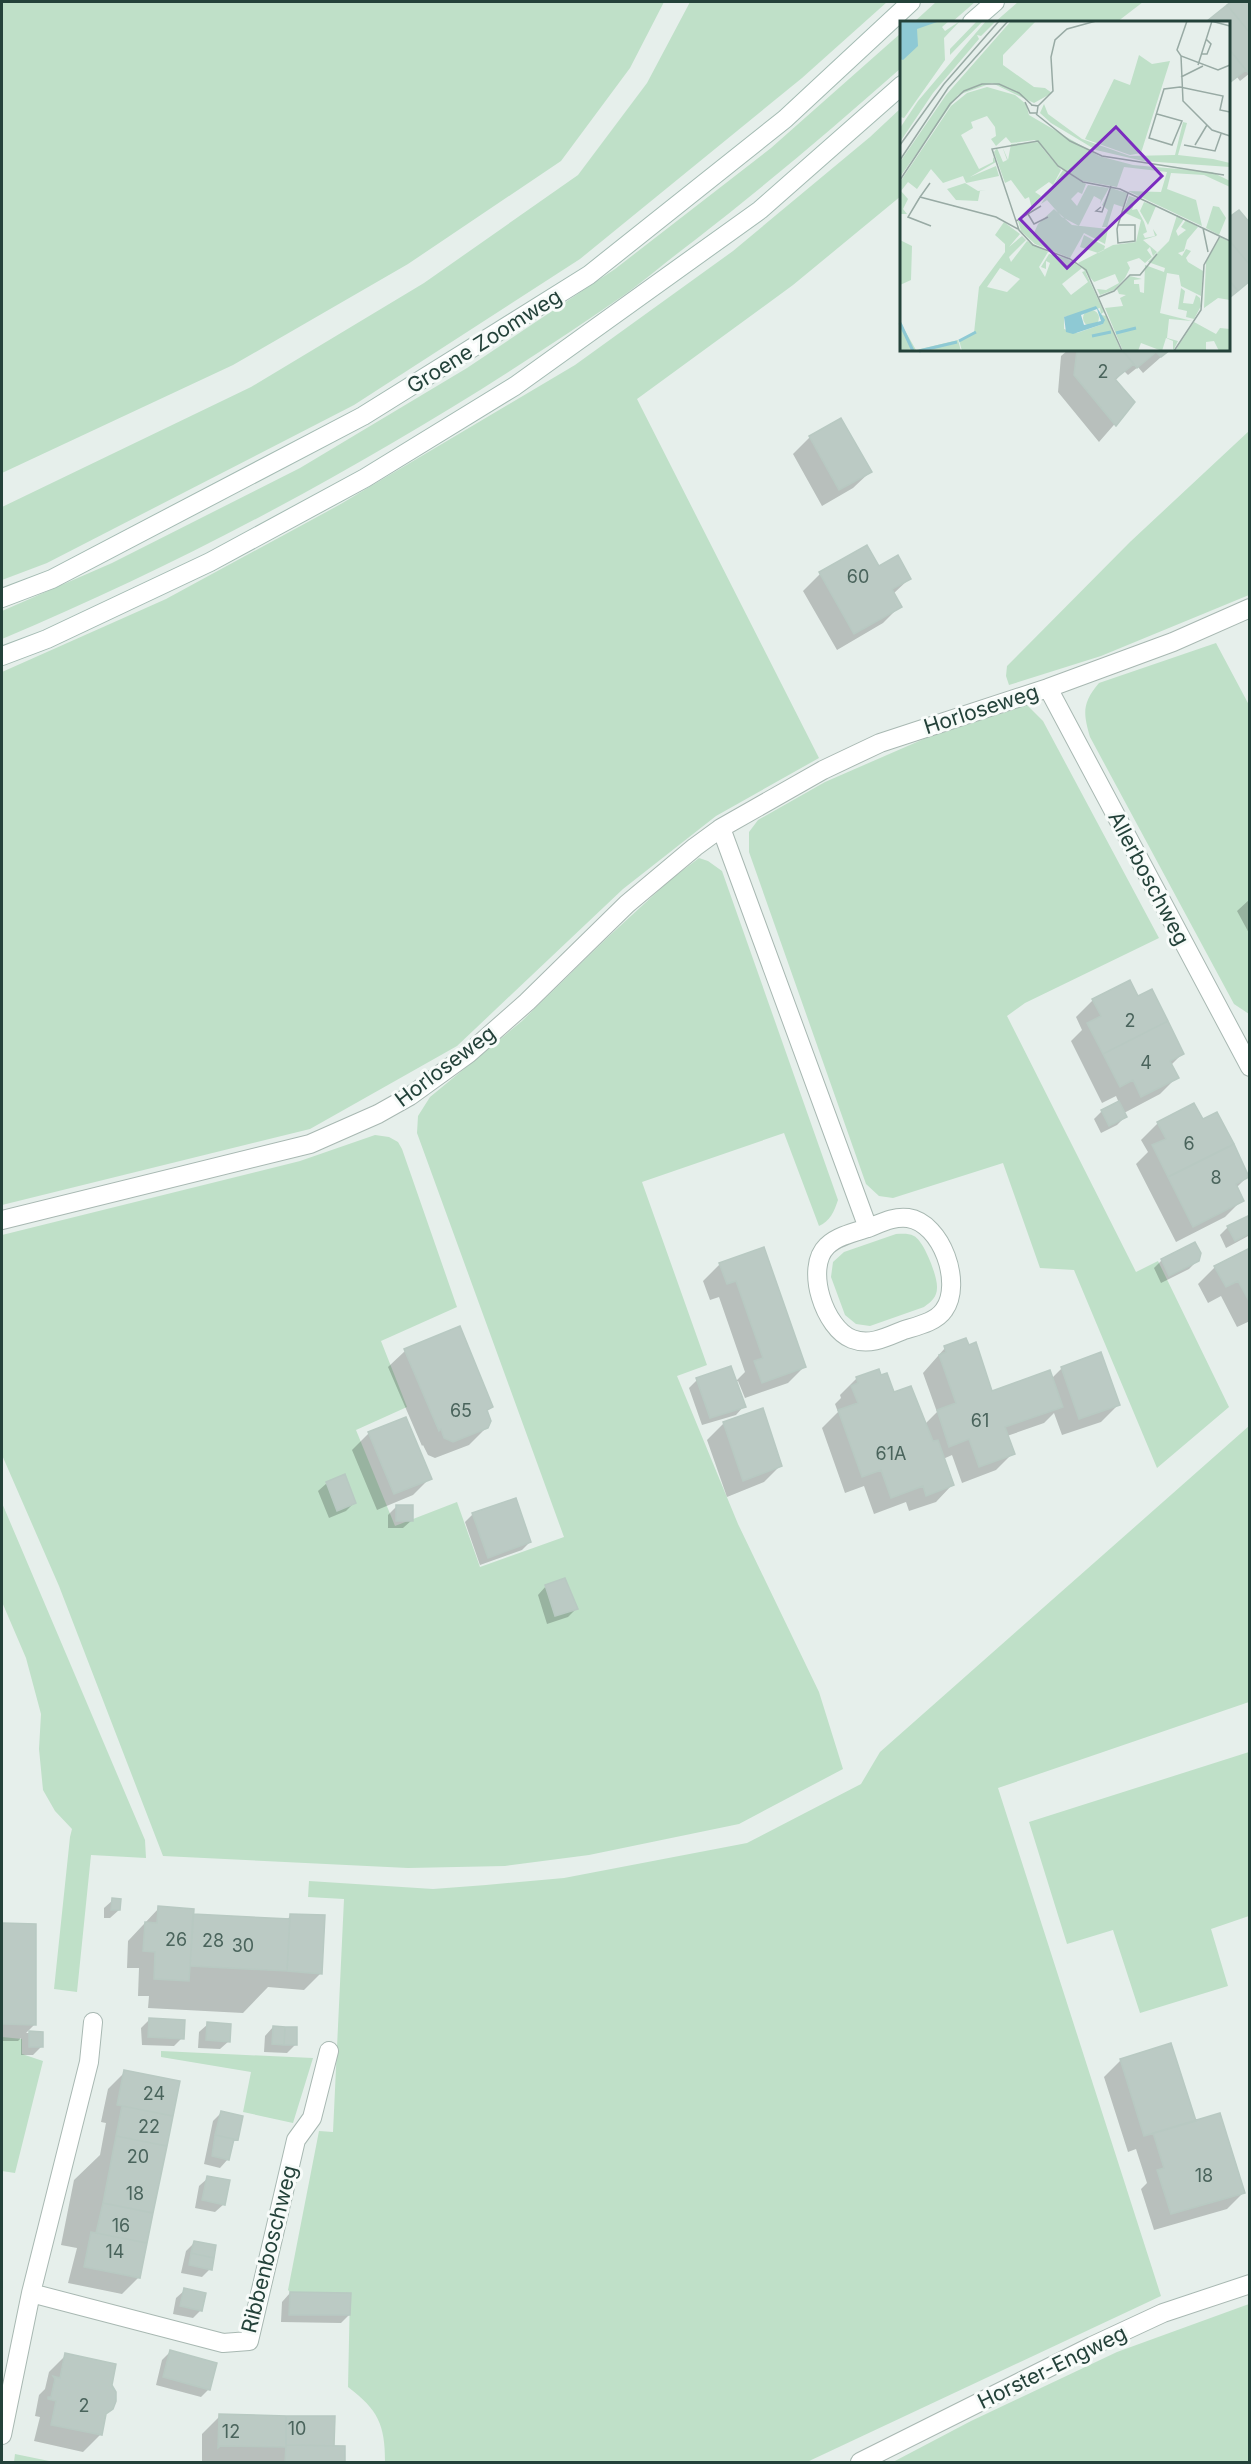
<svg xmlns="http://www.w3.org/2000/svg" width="1251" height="2464" font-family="Inter,sans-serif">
  <rect width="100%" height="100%" fill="#e6efeb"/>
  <path fill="#bfe0c8" d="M2,2h662l-34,66 -69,93 -153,103 -175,101 -231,108z
    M690,2h197l-85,76 -222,181 -226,146 -307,158 -45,17v-73l249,-120 173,-104 154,-108 69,-92z
    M936,2h39l-23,20h-38z
    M1018,2h125l-26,20h-122z
    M901,33v35c-67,59 -135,117 -206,172 -23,17 -45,36 -68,53 -196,136 -406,254 -625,346v-28l110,-48 188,-95 167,-100 148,-99 156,-121z
    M901,108v88l-108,89 -156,114 182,359 -103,58 -93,73 -166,157 -147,83 -308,76v-533l164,-73 173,-94 236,-140 158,-114 137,-114z
    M1249,431v164l-148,61 -92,29 -3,-9 1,-10 123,-124z
    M1216,643l33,62v309l-15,-10 -144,-267c-7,-24 -8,-34 9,-54z
    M1027,705l16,16 116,217 -134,65 -18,13 129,256 22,-11 71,146 -72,61 -83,-198 -34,-2 -37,-105 -110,35 -14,-2 -13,-12 -117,-332v-20l9,-12 67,-38 101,-44z
    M699,858l9,3 14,10 116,329c-4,12 -8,21 -19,26l-35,-93 -142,49 65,183 -30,11 61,148 81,168 24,77 -104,55 -150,31 -84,11 -97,2 -245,-12 -104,-270 -57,-131v-220l298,-74 75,-26 14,2 9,5 4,7 55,158 -76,34 26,66 -51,23 39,96 62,-24 23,65 84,-30 -147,-404 1,-17 12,-19 92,-76 85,-83 63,-58z
    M896,1234c6,0 12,-1 18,2 10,5 24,41 23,52 0,9 -6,14 -13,19l-54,19 -14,-2 -11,-9 -14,-38 2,-15 11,-10z
    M1249,1426v276l-251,86 163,508 -354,166h-422c0,-38 -7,-52 -37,-75l2,-94 -60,-1 -2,-2 31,-159 14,1 11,-233 -36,-2 1,-16 124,8 53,-4 78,-7 183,-35 114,-59 19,-32z
    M2,1503l143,337 1,18 -55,-3 -14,137 -23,-3 16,-152 2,-8 -17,-18 -12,-21 -4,-41 2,-35 -15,-56 -24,-56z
    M1249,1752v164l-38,13 17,57 -88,27 -27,-83 -46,14 -38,-122z
    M2,2037l20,2v15l21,7 -28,112 -13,-2z
    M161,2051l152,7 -20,65 -50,-11 8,-40 -90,-15z
    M1249,2304v158h-356l78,-41 146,-69z
    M15,2454l39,8h-40z"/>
  <path fill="#0003" d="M1234,2h16v71l-10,8 -3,-4 -9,-55h-20z
    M1068,350h101l-26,23 -5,-6 -10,8 -4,-4 -9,10 18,22 -34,39 -41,-50 3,-36z
    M810,437l60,35 -17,16 -31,18 -29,-52z
    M878,568l31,11 -16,15 7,12 -17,17 -46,27 -34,-59 17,-17z
    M1250,899v36l-13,-24z
    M1138,998l44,56 -11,11 6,12 -17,17 -36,19 1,4 -8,8 -16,8 -7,-14 8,-8 17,-8 -3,-7 -14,7 -31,-62 11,-11 -6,-13 17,-17z
    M1202,1121l45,56 -11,11 6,12 -17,17 -49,25 -40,-78 12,-12 -7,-12 17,-17z
    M1250,1217v18l-24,13 -6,-13 8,-8z
    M763,1249l42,117 -17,17 -43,15 -7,-17 -2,1 8,24 -8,9 -34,10 -13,-37 8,-8 38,2 10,-10 -26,-75 -9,3 -7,-19 17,-17z
    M1250,1249v72l-13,6 -16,-31 -13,7 -10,-19 17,-17z
    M1162,1260l35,1 -8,8 -28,14 -7,-15z
    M945,1348l46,45 61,-15 10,-10 56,37 -17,17 -39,13 -8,-22 -10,10 -37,13 6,17 -17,17 -34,13 -10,-28 -9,4 9,26 -16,17 -27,9 -3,-9 -32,12 -10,-28 -19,7 -23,-65 16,-16 -3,-8 6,-6 -1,-3 17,-17 37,16 31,30 12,-12 -14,-39z
    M405,1351l86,56 -5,5 1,15 -18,18 -34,13 -7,-3 -5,-10 -1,1 -34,-79z
    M724,1423l57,42 -17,17 -37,15 -20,-57z
    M369,1433l61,45 -17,17 -36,15 -25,-60z
    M327,1483l27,20 -8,8 -17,7 -11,-27z
    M396,1507l16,13 -9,8h-15v-13z
    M473,1514l57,28 -8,8 -42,15 -15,-43z
    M546,1586l30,23 -8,8 -21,7 -9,-29z
    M113,1900l6,10 -9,8h-6v-10z
    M159,1908l33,8 94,5 5,-6 30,58 -17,17 -36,-3 -25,26 -95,-5 1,-12h-11l1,-28h-12l1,-27z
    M2,1925h33v99l-9,9h15v14l-8,8h-12v-17l-3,3h-16z
    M150,2019l32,19 -8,8 -32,-1 -1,-17z
    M208,2024l21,17 -9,8 -22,-1 1,-16z
    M273,2027l22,18 -8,8 -23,-1 1,-16z
    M1121,2060l123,132 -17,17 -73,21 -13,-41 6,-6 -11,-34 -8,3 -24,-75z
    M125,2072l54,10 -40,195 -17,17 -54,-11 9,-35 -16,-3 13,-65 26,-25 6,-32 -5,-1 7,-33z
    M221,2113l15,26 -5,5 -3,15 -8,9 -16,-4 9,-43z
    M208,2178l16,26 -9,8 -20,-4 4,-22z
    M195,2242l15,27 -8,8 -21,-4 5,-22z
    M185,2290l16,20 -8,8 -20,-4 3,-16z
    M290,2293l59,22 -8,8 -60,-1 1,-20z
    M170,2352l39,37 -8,8 -45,-12 6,-25z
    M66,2355l38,60 -4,20 -17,17 -49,-11 6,-24 -5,-1 4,-21 6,-6 4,-17z
    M219,2417l114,30 10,1v14h-141v-28z"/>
  <path fill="#bbcac4" stroke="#b8c9c2" stroke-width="1.5" d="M1231,2h19v31l-23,-28z
    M1227,5l23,28 -1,41 -21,-26v-26l-21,-1z
    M1228,48l18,22 -18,14z
    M1239,210l11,13v42l-22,-26v-21z
    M1228,239l22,26v16l-12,10 -10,-12z
    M1228,279l10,12 -10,8z
    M1077,350h45l12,14 -19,15 20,23 -19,24 -42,-51z
    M1122,350h32l2,2 -19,16z
    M1154,350h16l-9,7z
    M841,418l31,54 -33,18 -30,-54z
    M867,545l12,21 19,-11 13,24 -19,10 10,18 -48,27 -35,-62z
    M1130,980l8,16 14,-7 16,32 -65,33 -16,-31 14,-7 -9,-17z
    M1168,1021l16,33 -14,7 9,17 -38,19 -8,-17 -13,7 -17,-33z
    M1119,1101l8,16 -18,9 -8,-16z
    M1194,1103l9,16 14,-7 17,32 -66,33 -16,-32 14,-6 -9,-17z
    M1234,1144l15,33 -13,7 8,17 -51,26 -25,-50z
    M1250,1215v18l-15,8 -8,-15z
    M1195,1242l6,11 -2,8 -30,15 -8,-17z
    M764,1247l42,120 -44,16 -8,-22 9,-3 -27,-77 -9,3 -8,-21z
    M1250,1248v55l-12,-22 -12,6 -12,-21z
    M460,1326l33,81 -6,3 4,11 -3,7 -35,14 -9,-4 -3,-9 -2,2 -35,-82z
    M966,1338l3,7 7,-3 16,49 58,-21 13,37 -58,20 10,27 -36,13 -10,-28 -20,8 -12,-37 19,-7 -17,-48 7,-3 -2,-6z
    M1101,1352l19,53 -41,14 -18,-52z
    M731,1366l15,41 -36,11 -14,-40z
    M879,1369l2,6 6,-2 7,19 17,-6 22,55 5,-1 16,45 -28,11 -3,-10 -32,12 -10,-28 -19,7 -24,-67 20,-7 -7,-17 7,-3 -2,-6z
    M763,1408l19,58 -39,15 -20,-59z
    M406,1417l26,62 -38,15 -26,-62z
    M345,1474l11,29 -19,8 -11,-29z
    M516,1498l15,44 -43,16 -16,-45z
    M396,1505h17v16h-17z
    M565,1578l13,31 -23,7 -10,-31z
    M112,1898l9,1 -1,11h-9z
    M158,1906l36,3 -5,72 -35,-2 1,-27 -12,-1 2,-29 12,1z
    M193,1914l97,5 -3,52 -97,-5z
    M290,1914l35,1 -3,59 -35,-3z
    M2,1923l34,1v101l-34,-1z
    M149,2018l36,2 -1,19 -36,-2z
    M207,2022l24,2 -1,18 -24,-2z
    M273,2026l12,1 -1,18 -12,-1z
    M285,2027h12v18h-13z
    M29,2031l14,1v15h-14z
    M1171,2043l25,78 -52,15 -24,-77z
    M124,2070l56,11 -7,35 -56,-11z
    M122,2106l51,10 -6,30 -51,-10z
    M221,2111l22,5 -5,24 -23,-5z
    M1220,2113l25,80 -74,21 -14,-44 7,-2 -11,-35z
    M215,2135l19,4 -5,21 -17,-4z
    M116,2136l51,10 -14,67 -50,-10z
    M207,2176l23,4 -5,25 -23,-5z
    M103,2203l50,10 -6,30 -51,-10z
    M91,2232l56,11 -7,35 -56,-11z
    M194,2241l22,4 -2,13 -23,-5z
    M191,2253l23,5 -2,12 -23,-5z
    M184,2288l22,5 -4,18 -22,-5z
    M290,2292l61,1 -1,22h-61z
    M170,2350l47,13 -7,27 -47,-13z
    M65,2353l51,11 -4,21 4,7v9l-3,8 -7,5 -4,21 -51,-10 5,-24 -8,-2v-2h3l4,-18 -2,-3 7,2z
    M219,2414l67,2v31l-66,-1 -2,2z
    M286,2416h49l-1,30 -48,-1z
    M286,2445l59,1v16h-60z"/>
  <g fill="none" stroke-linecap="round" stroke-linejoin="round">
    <g stroke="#a8b8b2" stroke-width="20">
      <path id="minor" d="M1048,688l202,379
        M721,828l147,400c13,-5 26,-12 40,-10 34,5 55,66 36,92 -8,12 -27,16 -40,20 -17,7 -34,16 -52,9 -27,-10 -48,-71 -25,-93 10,-10 28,-14 41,-18
        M2,1220l308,-76 68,-30 32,-18 58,-42 59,-52 100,-98 68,-57 26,-19 102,-58 57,-27 168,-55 125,-46 77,-34
        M31,2293l192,50 26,-2 47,-201 16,-22 17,-67
        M2,2435l29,-142 58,-231 4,-40
        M860,2462l232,-116 71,-33 87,-29"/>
    </g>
    <g stroke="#a4bbb3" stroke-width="20">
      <path id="secondary" d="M972,22l23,-20
        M2,598l50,-19 311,-163 226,-141 196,-156 126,-117
        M2,656l45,-17 163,-77 155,-84 150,-92 245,-176 142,-125"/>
    </g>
    <use href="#minor" stroke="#fff" stroke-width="18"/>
    <use href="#secondary" stroke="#fff" stroke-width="18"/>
  </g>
  <g text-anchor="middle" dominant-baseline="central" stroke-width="6" stroke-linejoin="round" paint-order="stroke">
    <g font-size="18" fill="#4a645c">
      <text x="1103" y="371">2</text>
      <text x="858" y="576">60</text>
      <text x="1130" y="1020">2</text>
      <text x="1146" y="1062">4</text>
      <text x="1189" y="1143">6</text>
      <text x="1216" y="1177">8</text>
      <text x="461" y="1410">65</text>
      <text x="980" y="1420">61</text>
      <text x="891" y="1453">61A</text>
      <text x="176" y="1939">26</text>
      <text x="213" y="1940">28</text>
      <text x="243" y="1945">30</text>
      <text x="154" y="2093">24</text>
      <text x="149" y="2126">22</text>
      <text x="138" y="2156">20</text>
      <text x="1204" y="2175">18</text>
      <text x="135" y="2193">18</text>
      <text x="121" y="2225">16</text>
      <text x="115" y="2251">14</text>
      <text x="84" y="2405">2</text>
      <text x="297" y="2428">10</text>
      <text x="231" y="2431">12</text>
    </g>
    <g font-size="21" fill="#24423a" stroke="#f7fbf9">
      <text transform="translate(484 341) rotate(-32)">Groene Zoomweg</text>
      <text transform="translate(981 709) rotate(-18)">Horloseweg</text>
      <text transform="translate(1149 878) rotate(62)">Allerboschweg</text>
      <text transform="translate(445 1066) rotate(-37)">Horloseweg</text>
      <text transform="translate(269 2249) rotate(-76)">Ribbenboschweg</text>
      <text transform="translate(1052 2367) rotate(-26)">Horster-Engweg</text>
    </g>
  </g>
  <g transform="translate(900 21)">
    <rect width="330" height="330" fill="#e6efeb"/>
    <path d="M0,0h49l-7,6 3,4 15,-10 -16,17 1,22 -41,58 -4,-1zM77,0h6l-33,34v-6zM86,0h10l-15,15 -4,-1 2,4 -46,54 -33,49v-14l18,-27zM111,0h25l-33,34v10l31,22 11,1 7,5 -18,10 -42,-20 -34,12 -58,82v-15l46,-67zM239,34l13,9 18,-3 -29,92 -11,2 -45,-16 29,-60 16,6zM87,66l28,8 11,9 3,11 70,41 34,9 79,7 18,9v6l-26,-12 -33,-2 -4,16 29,11 6,26 -74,-35 33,1 6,-20 -43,-5 -7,20 -34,-6 -24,-15 -24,-26 -24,3 -5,-6 -10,9 -5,-7 5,-3 -1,-9 -8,-11 -16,6 2,6 -12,7 18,34 14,-7v-5l3,5 -26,15 26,-11 3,10 -33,7 -3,-7 -20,7 -12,-14 -14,20 -9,-7 -7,9 7,8 -5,10 4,5h-6l-1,-32 51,-76 16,-13zM144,83l4,10 34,25 48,17 45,-1 8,-33 4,1 -9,32 35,4 17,4v4l-87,-6 -47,-11 -45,-27 -11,-10zM137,121l24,28 -8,15 -4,-3 -14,10 6,4 -9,13 -3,-12 -4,2 -14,-19 -6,3 -11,-31 3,-4 6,14 4,-2 -5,-14 6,14 3,-16zM163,149l23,14 -4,10 -4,-2 -7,7 6,7 11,-21 21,3 -9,16 1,-4 -7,-4 -15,30 -17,-9 -15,-17 -6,4zM65,162l13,8 8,-1 -6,1 -2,10 -22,-1 -9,-11zM211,167l16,5 -4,14 -9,-3 -7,23h-5l6,-17 -6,-5zM229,175l7,2 -4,12 5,-1 7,13 3,10 -4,2 2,4 10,-2 -2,-7 4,6 -1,1 -13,4 14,12 -4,4 -3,-9 -3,3 5,7 -7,6 -6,-5 -12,4 3,6 -5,10 -11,12 -14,5 -3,-6 9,1 13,-7 -4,-9 -21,8 -16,-19 35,-18 23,-3 5,-22 -18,-8zM244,181l12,4 -8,19 -8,-14zM313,185l6,1 7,11 -7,17 -13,-7zM154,188l18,16 36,4 -3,15 -21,-11 -14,25 -35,-14 -14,-13 -3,-10 3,-1 12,15 5,-11zM277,194l7,4 -8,12 2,5 8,-6 -5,-3 5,-7 12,7 -11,13 -3,11 -6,2 4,3 4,-7 5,2 -5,7 2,4 15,9 -2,25 -20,-10 -2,-11 -12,-2 -7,40 32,8 -23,-2 -2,19 11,3 -5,10v-10l-7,-3 -4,13 -21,-8 -3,8h-15l-18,-43 18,-2 -3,-8 6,-3 -7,-1 -2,-5 13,-13 12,3 -8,1v4h5l1,8 4,1 1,-28 19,7 1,-4 -17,-6 21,-21zM104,201l16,12 -11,13 13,-11 4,4 -17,17 2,5 16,-21 21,11 -9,15 6,10 5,-14 -4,-2v8l-5,-2 8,-13 17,4 16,10 -20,16 9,11 17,-13 -6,-10 3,-1 19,41 -3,2 -1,-6 -36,9v12l13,4 26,-9 -1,-9 4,1 15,35h-159l-3,-11 15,-7 5,-46 26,-35v-8l-10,-9zM100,247l20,11 -13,13 -20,-5zM184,214l21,11 -1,4 -6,3 -18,-6zM320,216l10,5v58l-12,-2 -14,10 2,-46zM0,219l12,6 -1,34 -11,5zM281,267l4,3 -2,12 10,1 3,-9 4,3 1,8 -7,13 -8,-2 1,-6 -9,-2zM183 297a8 8 0 1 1 16 0a8 8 0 1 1-16 0ZM0,301l16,28 42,-10 3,11h-61zM294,301l22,12 4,-6 10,1v22h-11l-5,-10 -8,1v9h-31z" fill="#bfe0c8" fill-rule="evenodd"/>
    <path d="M0,0h40l-23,8 1,17 -15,14 -3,-1zM196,285l9,14 -2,4 -30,10 -7,-2 -2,-15zM197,288l4,12 -17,4 -3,-10z" fill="#8ec9d4" fill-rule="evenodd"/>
    <path fill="none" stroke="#8ec9d4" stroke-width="3" d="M0,302l13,28M216,312l20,-5M192,315l19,-4M59,320l17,-9M19,330l38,-9"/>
    <path fill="none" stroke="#98aaa4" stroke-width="1.5" d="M287,0l-10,29 4,6 37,14 12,-5M311,0l19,5M301,33h6l4,-10 -5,-5M281,35l2,45 29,29 18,6M298,44l14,-44M281,56l22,-11M125,81l5,11h7l1,-7 -7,-1M138,85l15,-15 -2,-34 4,-17 12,-11 29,-8M136,93l34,27 32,15 122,19M257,93l25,7 -10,24 -23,-7 15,-49 16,-2 43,9 -3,14 10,2M0,124l44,-61 55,-63M284,124l31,6 6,-17M295,124l12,-20M0,139l48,-72 60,-67M0,159l50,-76 14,-13 18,-7h17l20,9 13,12M30,162l-10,14 76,20 22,12M20,176l-12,20 23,9M201,186l-5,4 6,1 9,-26M128,193l6,10 14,-7M116,200l25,-15M218,204h17v16l-17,2 -1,-14 1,-4 10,-32M303,207l5,24M199,276l15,-6 16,-16h10l17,-21M222,330l-36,-81 -16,-11 -37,-14 -14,-15 -27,-81 46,-8 20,25 25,16 37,7 110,52M274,330l27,-41 3,-45 16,-29"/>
    <path fill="#7b2cbf" fill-opacity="0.15" stroke="#7b2cbf" stroke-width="3" d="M216,106l46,49 -95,92 -47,-49z"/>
    <rect width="330" height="330" fill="none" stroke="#24423a" stroke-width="3"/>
  </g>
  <rect width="1251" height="2464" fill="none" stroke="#24423a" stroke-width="6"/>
</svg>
